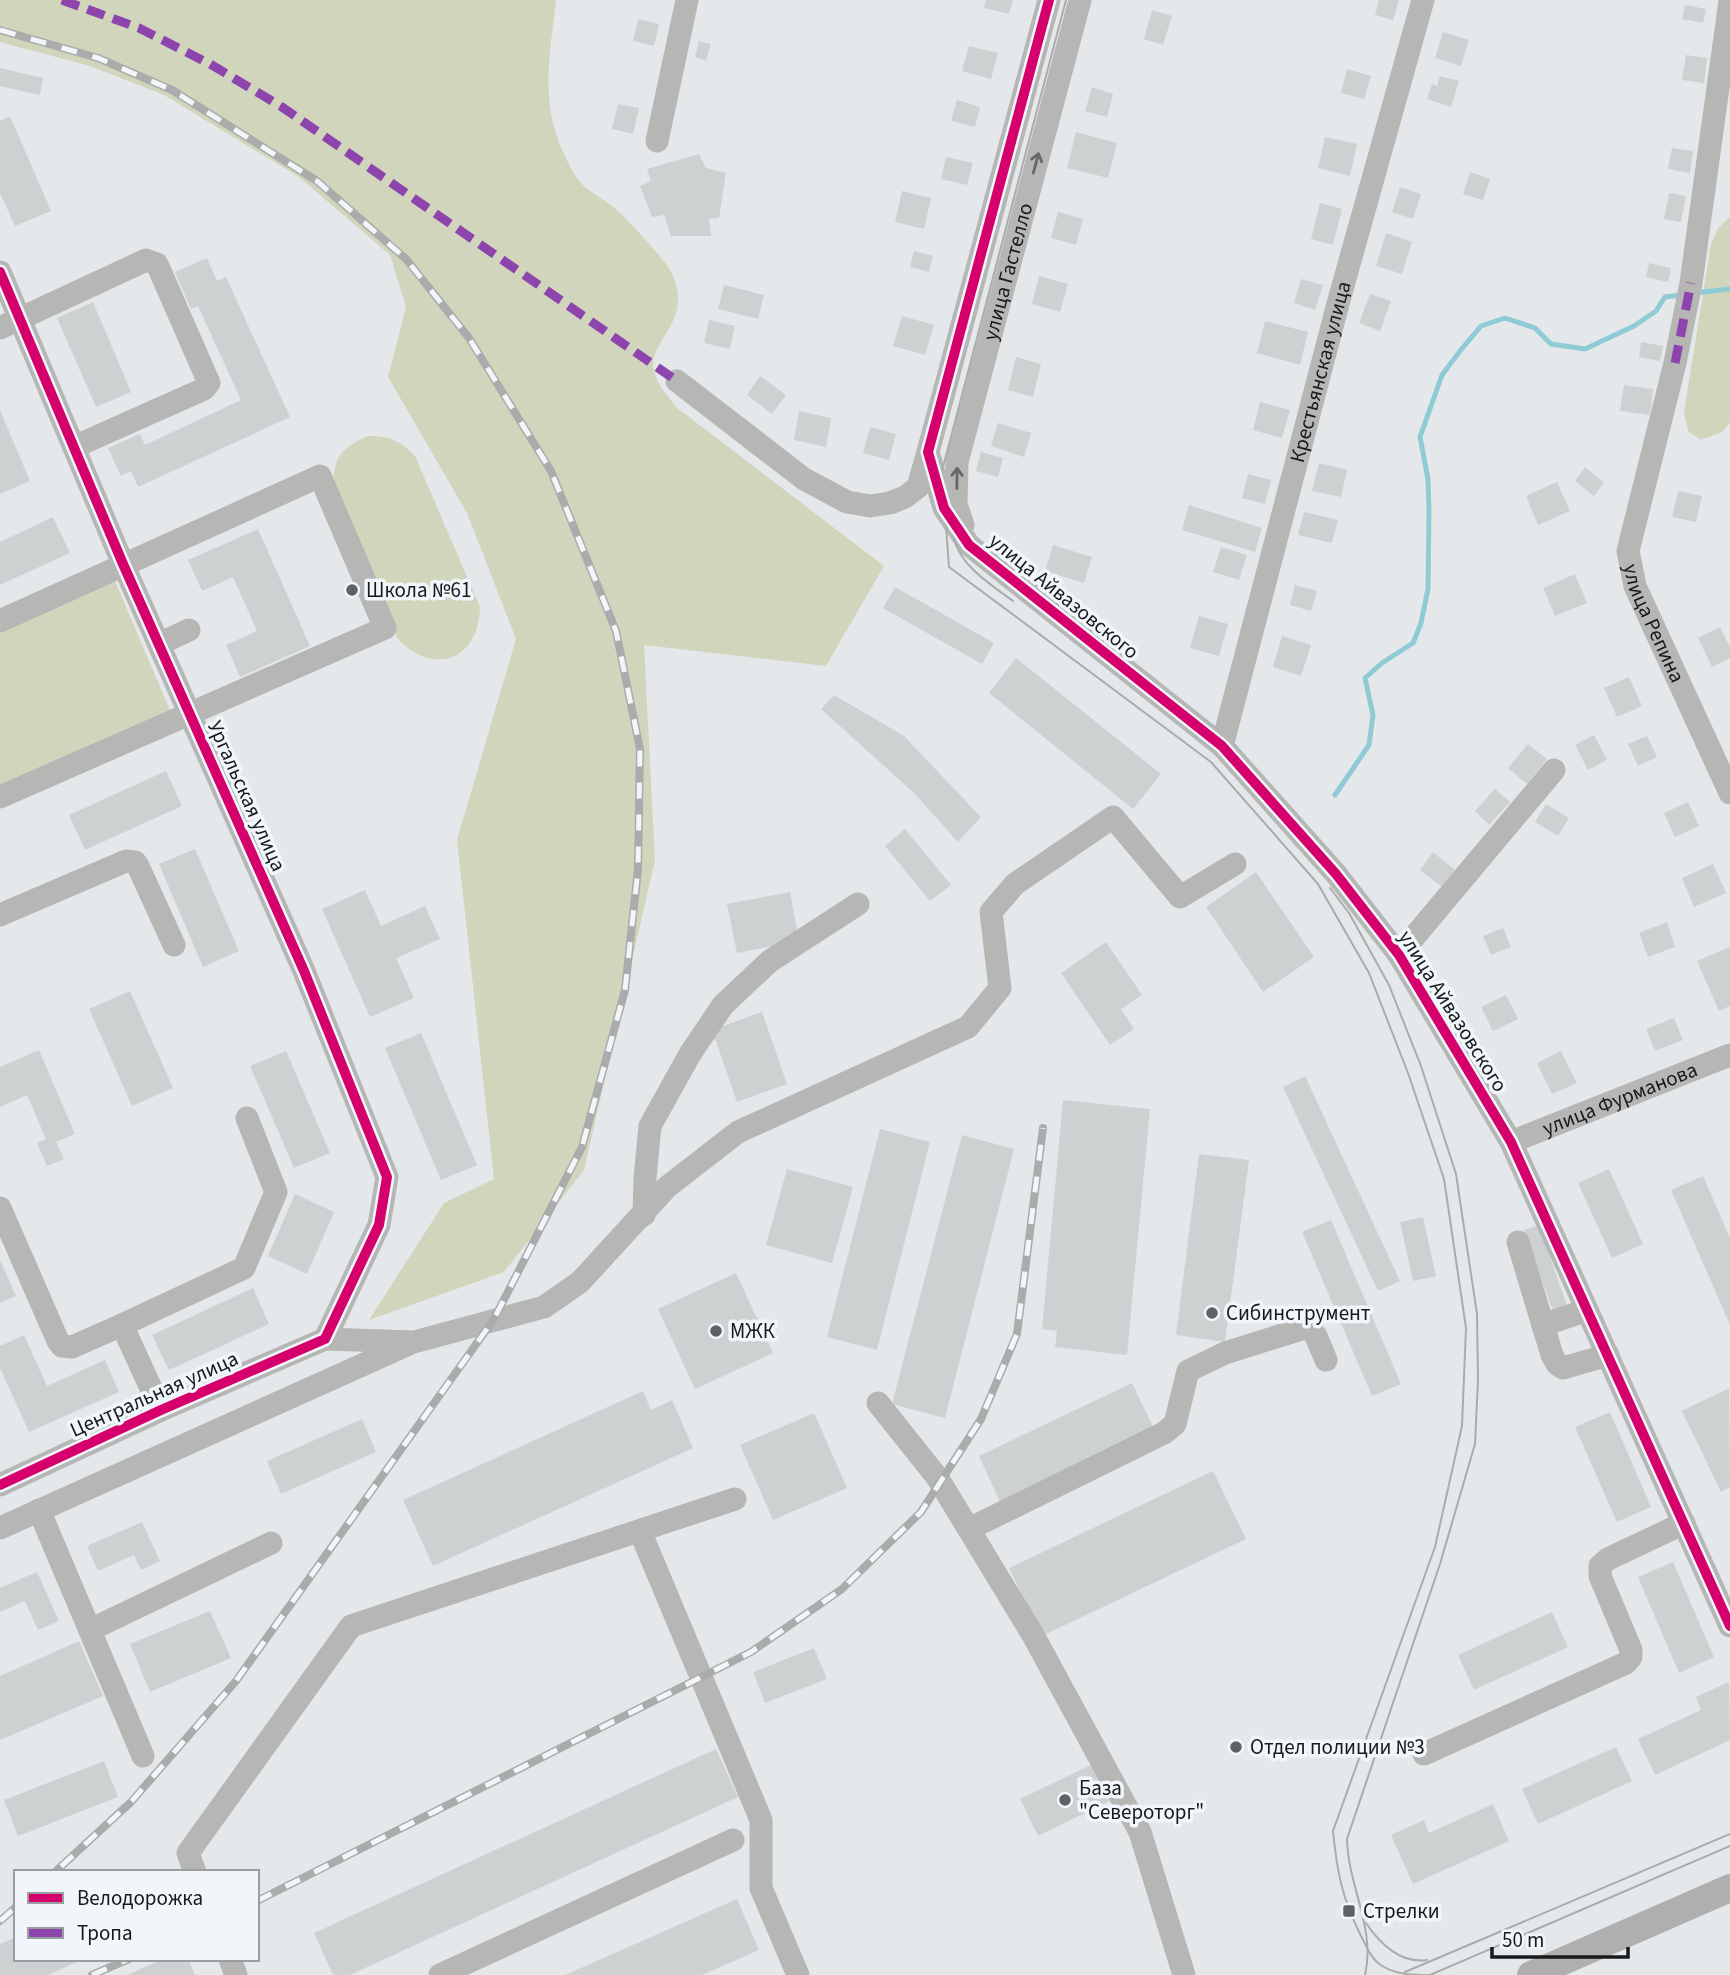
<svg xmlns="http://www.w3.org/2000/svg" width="1730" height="1975" font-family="'Source Sans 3',sans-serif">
  <rect width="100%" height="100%" fill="#e5e8eb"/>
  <path fill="#d1d5bc" d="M0,0h556c-6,55 -17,104 9,156 5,11 11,23 20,31 11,9 24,15 34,25 11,10 47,49 52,60 25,50 -25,69 -17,99 3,14 14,25 22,36l208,159 -58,100 -182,-21 11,215 -71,310 -80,102 -135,48 75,-117 50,-24 -37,-339 59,-201 -49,-126 -79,-136 18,-70 -16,-52 -91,-78 -135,-82 -74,-29 -90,-24z
    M1730,217v206l-8,9 -21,8 -13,-9 -4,-19 27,-168 7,-16z
    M369,436c21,0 31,5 46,20l65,151c-1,53 -46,70 -82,32l-65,-151c0,-30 9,-42 36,-52z
    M115,581l55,129 -170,75v-152z"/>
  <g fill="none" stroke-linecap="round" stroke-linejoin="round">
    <path stroke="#8fcbd5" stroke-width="5" d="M1695,293l35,-4
      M1335,795l34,-50 4,-30 -8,-37 17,-15 31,-20 8,-20 7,-34 1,-79 -1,-31 -8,-42 22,-62 18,-24 21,-25 24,-8 30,10 16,16 34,5 49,-23 22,-15 9,-14 17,-2"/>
  </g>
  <path fill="#ced1d2" d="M986,0h27l-4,14 -25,-6z
    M1379,0h20l-6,20 -18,-5z
    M1685,5l21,4 -3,14 -21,-4z
    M1152,10l20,6 -9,29 -19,-6z
    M638,19l21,5 -5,22 -21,-5z
    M1443,32l26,8 -8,26 -26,-8z
    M699,41l12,3 -5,17 -11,-4z
    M969,46l29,7 -7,26 -29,-8z
    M1686,55l21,3 -3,25 -22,-3z
    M0,68l43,10 -3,17 -40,-9z
    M1347,69l24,7 -7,23 -23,-6z
    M1440,76l19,5 -8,26 -24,-8 5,-15 5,2z
    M1092,87l21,7 -6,23 -22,-6z
    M957,100l23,7 -5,20 -24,-6z
    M618,104l21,4 -6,26 -21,-5z
    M10,116l41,95 -36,15 -15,-33v-72z
    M1076,132l41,11 -9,35 -41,-10z
    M1325,137l32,7 -7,32 -32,-8z
    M1672,148l21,3 -3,22 -22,-4z
    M699,154l7,14 20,5 -7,45 -10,1 2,17h-40l-7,-21 -12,2 -12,-31 11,-5 -4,-12z
    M946,157l27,6 -6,22 -26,-6z
    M1470,172l20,7 -7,21 -20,-6z
    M1400,187l21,7 -8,25 -21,-7z
    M902,191l29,7 -7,31 -29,-7z
    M1669,193l17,3 -5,26 -17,-3z
    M1320,203l22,6 -9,36 -22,-6z
    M1058,212l25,7 -7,26 -25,-7z
    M1386,233l26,9 -10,32 -26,-8z
    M914,251l19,5 -4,16 -19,-5z
    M207,258l10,23 9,-4 64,140 -152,70 -7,-16 -10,5 -13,-28 32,-14 5,11 96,-45 -43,-94 -7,3 -16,-37z
    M1649,263l22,5 -3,14 -22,-5z
    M1039,276l29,8 -8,28 -28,-8z
    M1301,279l22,6 -8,25 -21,-7z
    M724,285l40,10 -6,24 -40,-10z
    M1370,294l21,7 -11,30 -21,-8z
    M93,302l38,90 -35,15 -39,-89z
    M902,316l32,9 -9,30 -32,-9z
    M709,320l26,6 -5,23 -26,-6z
    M1265,321l43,11 -8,33 -43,-12z
    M1641,342l22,4 -3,15 -21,-4z
    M1016,357l25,7 -8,33 -25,-7z
    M760,376l26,19 -14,19 -25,-19z
    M1624,385l29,4 -3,26 -30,-4z
    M1260,402l30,8 -8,28 -29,-8z
    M0,410l30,71 -30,13z
    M799,411l32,7 -5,29 -32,-7z
    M998,423l33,10 -7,24 -33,-11z
    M870,427l26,7 -7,26 -26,-7z
    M981,452l22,6 -5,19 -22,-6z
    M1319,463l28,7 -6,27 -29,-6z
    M1585,467l19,16 -10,13 -19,-15z
    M1248,474l23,6 -6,24 -23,-6z
    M1557,482l13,29 -32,14 -12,-29z
    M1678,491l24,5 -6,26 -24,-5z
    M1189,505l73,23 -7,24 -73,-22z
    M1304,512l34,8 -6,23 -34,-8z
    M53,517l17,36 -70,32v-43z
    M258,529l52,117 -70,31 -14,-32 31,-14 -24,-54 -31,14 -14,-31z
    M1053,545l39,12 -8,26 -39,-12z
    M1221,547l26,8 -8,25 -26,-8z
    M1575,574l12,29 -32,13 -12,-28z
    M1295,585l22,6 -6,20 -21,-6z
    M895,587l99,56 -12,21 -99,-56z
    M1199,616l29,8 -9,32 -29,-8z
    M1720,627l10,20v11l-18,9 -14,-29z
    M1282,636l29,9 -10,31 -28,-9z
    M1016,658l145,116 -28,35 -144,-116z
    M1629,677l13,29 -25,11 -13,-29z
    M834,695l70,41 77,81 -23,25 -44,-49 -93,-84z
    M1594,735l13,25 -19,10 -13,-25z
    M1647,736l10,21 -19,9 -10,-22z
    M1528,744l19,15 -20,25 -19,-16z
    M166,771l16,35 -97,44 -16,-35z
    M1495,789l15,13 -21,23 -14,-14z
    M1688,802l11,24 -24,11 -11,-24z
    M1546,804l23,14 -11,18 -23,-14z
    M905,829l46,56 -21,16 -45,-55z
    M195,849l44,102 -36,16 -44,-103z
    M1433,852l22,18 -13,17 -22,-17z
    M1713,864l13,29 -32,14 -12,-29z
    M1256,872l58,85 -51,35 -57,-85z
    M365,890l16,36 44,-20 15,33 -44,19 18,40 -44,19 -48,-108z
    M790,892l9,49 -62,12 -10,-49z
    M1667,922l8,25 -27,10 -9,-24z
    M1503,928l8,19 -20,8 -8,-19z
    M1106,942l36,53 -21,14 13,20 -24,16 -49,-72z
    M1730,947v59l-11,5 -22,-50z
    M130,991l43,97 -41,18 -43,-97z
    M1506,995l12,24 -25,12 -12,-24z
    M762,1012l25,72 -50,18 -25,-72z
    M1674,1018l9,22 -28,11 -9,-22z
    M421,1033l56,132 -36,15 -56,-132z
    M39,1050l36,84 -19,8 8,17 -17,7 -10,-23 9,-4 -19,-44 -27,12v-40z
    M286,1051l44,102 -36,15 -44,-102z
    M1561,1051l16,32 -25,11 -15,-31z
    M1305,1076l95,205 -22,10 -95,-204z
    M1063,1100l87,9 -23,246 -72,-8 2,-16 -15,-2z
    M880,1129l50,13 -53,208 -50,-13z
    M962,1135l52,14 -69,269 -53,-14z
    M1199,1154l50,6 -24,182 -49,-7z
    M787,1169l66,18 -21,76 -66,-18z
    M1609,1169l34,75 -31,14 -34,-75z
    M1703,1176l27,62v87l-59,-135z
    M295,1194l39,18 -27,62 -39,-18z
    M1423,1217l13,59 -23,5 -13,-59z
    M1331,1220l70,164 -29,12 -70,-164z
    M1539,1225l28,81 -14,5 -29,-81z
    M0,1260l16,36 -16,7z
    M736,1273l37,80 -78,36 -37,-80z
    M253,1288l16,36 -100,46 -17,-35z
    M24,1335l23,51 58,-26 14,32 -90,40 -29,-64v-22z
    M1132,1383l23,48 -154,73 -22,-48z
    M1729,1388l1,99 -9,5 -39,-81z
    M643,1391l8,19 21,-10 21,48 -260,118 -30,-66z
    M1610,1412l41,95 -34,15 -42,-95z
    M814,1413l33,75 -74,32 -33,-75z
    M362,1419l14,33 -95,42 -14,-33z
    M1213,1471l33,68 -204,97 -33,-68z
    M142,1522l18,39 -19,9 -7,-15 -36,16 -11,-25z
    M1673,1562l41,95 -35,16 -41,-96z
    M37,1572l22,49 -21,9 -13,-29 -25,11v-24z
    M210,1611l21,47 -81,34 -20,-48z
    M1552,1612l16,35 -94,43 -16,-35z
    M79,1641l24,55 -103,44v-64z
    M814,1648l13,31 -62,24 -12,-31z
    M1729,1682l1,58 -75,35 -17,-36 63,-29 -5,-13z
    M1616,1747l16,34 -94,43 -16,-35z
    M716,1749l22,48 -388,178h-17l-19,-42z
    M104,1761l14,36 -100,39 -14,-36z
    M1093,1764l17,37 -72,35 -18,-37z
    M1493,1804l16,37 -96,43 -22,-49 33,-15 5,13z
    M737,1899l22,51 -57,25h-137z
    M16,1937v22h68l-36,16h-48v-31z
    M163,1959h25l7,16h-68z"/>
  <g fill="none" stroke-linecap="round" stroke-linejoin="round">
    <g stroke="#b6b6b5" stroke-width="23">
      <path d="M1049,0l-121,452 16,56 25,37 253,201 114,128 63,81 112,187 219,484"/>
      <path id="s1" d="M1730,1l-39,282 -16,80 -47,188 7,35 95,207"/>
      <path d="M657,141l30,-141"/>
      <path d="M0,272l123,292 181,407 83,206 -8,48 -54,114"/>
      <path d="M0,328l146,-68 11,4 52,119 -5,6 -130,58"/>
      <path d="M677,381l127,98 43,23 23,4 20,-3 15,-6 13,-10 10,-35"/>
      <path id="s2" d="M963,525l-7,-21 1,-42 123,-462"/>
      <path d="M0,621l320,-145 65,152 -385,169"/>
      <path d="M159,644l30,-14"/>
      <path id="s3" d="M1222,746l117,-446 84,-300"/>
      <path d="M0,915l126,-54 9,1 3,4 36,79"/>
      <path d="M1399,955l155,-185"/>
      <path id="s4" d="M1511,1142l219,-87"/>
      <path d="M0,1208l58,133 4,5 10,1 50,-22 39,85"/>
      <path d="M644,1215l1,-37 5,-52 40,-72 33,-49 47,-44 88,-57"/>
      <path d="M1518,1242l34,113 5,9 6,4 45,-13"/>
      <path d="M122,1325l122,-57 32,-76 -29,-74"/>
      <path d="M1543,1325l44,-15"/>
      <path d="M878,1403l59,74 96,158 107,197 44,143"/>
      <path d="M0,1485l161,-75 164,-71 89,3 130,-35 36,-25 87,-95 71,-55 230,-105 32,-39 -9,-76 24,-28 98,-67 67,80 55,-33"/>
      <path d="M39,1510l104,246"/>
      <path d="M0,1528l409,-184"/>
      <path d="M969,1529l195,-96 11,-9 13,-53 37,-18 83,-26 8,9 10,24"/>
      <path d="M640,1531l121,289v68l37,87"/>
      <path d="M90,1630l181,-87"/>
      <path d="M1424,1754l202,-91 5,-6v-7l-31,-74v-10l8,-7 76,-36"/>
      <path d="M195,1872l-7,-19 163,-227 384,-127"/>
      <path d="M230,1959l6,16"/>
      <path d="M440,1975l293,-135"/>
    </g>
    <path stroke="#afafb0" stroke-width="28" d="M1531,1975l199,-87"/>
    <path stroke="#aaabab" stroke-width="2" d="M1066,0l-124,471 7,96 262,195 107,122 51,89 39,100 36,106 22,149 -4,98 -27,121 -102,284c4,41 9,67 28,105 5,9 9,21 17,27 15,12 34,12 52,12
      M953,531c2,32 37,53 60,70
      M1330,888l19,25 40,72 32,81 35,108 21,140 1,66 -3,64 -35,120 -93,275c1,47 29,90 18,136
      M1366,1923c14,21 35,41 61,37
      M1405,1972l325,-138
      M1430,1975l300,-129"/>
    <g stroke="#aaabab" stroke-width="8">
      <path id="rail" d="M0,30l98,28 74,32 145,91 89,78 63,79 82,133 65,160 24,118 -2,120 -13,121 -43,157 -88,172 -258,362 -105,121 -76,70
        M257,1901l494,-249 91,-63 79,-77 60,-93 36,-85 26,-206
        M0,1921l16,-14
        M92,1975l37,-16"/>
    </g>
    <use href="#rail" stroke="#f1f6fa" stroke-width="5" stroke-dasharray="16" stroke-linecap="butt"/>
    <path stroke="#8e44ad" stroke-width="9" stroke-dasharray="18 9" stroke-linecap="butt" d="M62,0l77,28 71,36 72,43 395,274
      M1675,363l16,-80"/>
    <g stroke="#f1f6fa" stroke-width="15">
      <path id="cycleway" d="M1049,0l-121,452 16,56 25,37 253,201 114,128 63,81 112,187 219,484
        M0,272l123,292 181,407 83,206 -8,48 -54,114 -164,71 -161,75"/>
    </g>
    <use href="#cycleway" stroke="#d6006c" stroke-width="10"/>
  </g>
  <defs><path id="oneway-shaft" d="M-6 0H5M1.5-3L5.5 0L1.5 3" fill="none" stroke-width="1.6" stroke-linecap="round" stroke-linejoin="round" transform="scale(1.75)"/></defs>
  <g stroke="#666868">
    <use href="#oneway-shaft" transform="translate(1036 163) rotate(-75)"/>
    <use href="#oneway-shaft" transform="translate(957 478) rotate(-89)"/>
  </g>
  <g fill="#5f6164" stroke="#f1f6fa" stroke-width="2.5">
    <circle cx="352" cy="590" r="7"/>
    <circle cx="1212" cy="1313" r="7"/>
    <circle cx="716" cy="1331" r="7"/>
    <circle cx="1236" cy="1747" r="7"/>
    <circle cx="1065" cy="1800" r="7"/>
    <rect x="1342" y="1904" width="14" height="14" rx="3.5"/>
  </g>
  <g text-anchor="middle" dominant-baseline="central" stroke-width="7" stroke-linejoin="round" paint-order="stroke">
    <g font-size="21" fill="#17191b" stroke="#f1f6fa">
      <text stroke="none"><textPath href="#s2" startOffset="261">улица Гастелло</textPath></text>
      <text stroke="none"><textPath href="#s3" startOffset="387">Крестьянская улица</textPath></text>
      <text transform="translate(1064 596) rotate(39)">улица Айвазовского</text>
      <text stroke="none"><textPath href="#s1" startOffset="637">улица Репина</textPath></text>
      <text transform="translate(247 796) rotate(66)">Ургальская улица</text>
      <text transform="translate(1453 1011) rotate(58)">улица Айвазовского</text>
      <text stroke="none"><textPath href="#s4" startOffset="117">улица Фурманова</textPath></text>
      <text transform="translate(154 1394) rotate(-24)">Центральная улица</text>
    </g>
    <g font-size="21" fill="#17191b" stroke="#f1f6fa" text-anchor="start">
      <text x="366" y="590">Школа №61</text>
      <text x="1226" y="1313">Сибинструмент</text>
      <text x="730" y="1331">МЖК</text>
      <text x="1250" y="1747">Отдел полиции №3</text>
      <text x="1079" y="1788">База<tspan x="1079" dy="24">"Североторг"</tspan></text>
      <text x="1363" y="1911">Стрелки</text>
    </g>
  </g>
  <rect x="14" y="1870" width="245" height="91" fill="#f1f6fa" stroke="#9a9ea1" stroke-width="2"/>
  <rect x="28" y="1893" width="35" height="10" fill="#d6006c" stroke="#9a9ea1" stroke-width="2"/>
  <text x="77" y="1905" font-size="21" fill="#17191b">Велодорожка</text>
  <rect x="28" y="1928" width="35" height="10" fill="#8e44ad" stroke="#9a9ea1" stroke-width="2"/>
  <text x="77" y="1940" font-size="21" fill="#17191b">Тропа</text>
  <path d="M1492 1947v10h136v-10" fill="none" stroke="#17191b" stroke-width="3.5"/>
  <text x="1502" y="1947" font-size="21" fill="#17191b" stroke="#f1f6fa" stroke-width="5" paint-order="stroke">50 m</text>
</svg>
